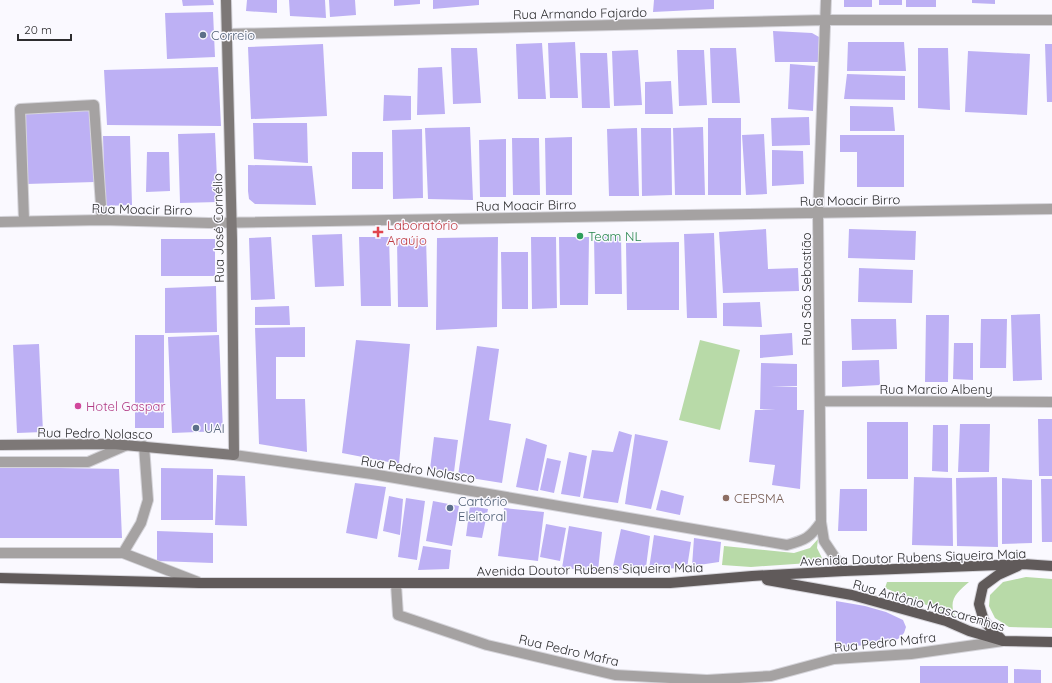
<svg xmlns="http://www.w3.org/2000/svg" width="1052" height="683" font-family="Quicksand,sans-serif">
  <rect width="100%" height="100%" fill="#faf9ff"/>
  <path fill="#b8daa8" d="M700,340l40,10 -20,80 -41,-10z
    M818,539l-1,9 7,14 -73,5 -29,-2 2,-19 70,7 16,-5z
    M1026,577l26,2v49l-43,-1 -14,-9 -6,-12 1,-11 13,-13z
    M887,582h82c-12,10 -22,19 -13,35l-71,-29z"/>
  <path fill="#bdb0f4" d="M182,0h31l1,5 -31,1z
    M247,0h30v13l-31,-2z
    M289,0h36l1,18 -36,-2z
    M329,0h26l1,15 -26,2z
    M394,0h26v4l-26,2z
    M433,0h46v5l-46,4z
    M654,0h60v9l-61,3z
    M844,0h28v7h-28z
    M879,0h23v5h-23z
    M906,0h30v7h-30z
    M972,0h23v4l-23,-1z
    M213,12l2,45 -48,2 -2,-46z
    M773,31l39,2 7,4 -1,25h-43z
    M575,42l3,56h-28l-2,-55z
    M848,42h56l2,29h-59z
    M542,43l4,56h-28l-2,-55z
    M323,44l4,72 -76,3 -3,-72z
    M1045,44h7v58h-5z
    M451,48h26l4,55 -28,1z
    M710,48h26l4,55h-28z
    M918,48h30l2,62 -32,-2z
    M638,50l4,55 -28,1 -2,-55z
    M677,50h27l3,55 -28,1z
    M968,51l62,3 -3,61 -62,-3z
    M580,53h27l3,55h-28z
    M790,64l25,2 -2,45 -25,-2z
    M218,67l3,59 -114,-1 -3,-55z
    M442,67l3,47 -28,1 1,-47z
    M847,74l58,2v24l-61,-1z
    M671,81l2,33h-28v-32z
    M384,95l27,1v24l-28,1z
    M850,106l43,1 2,24h-45z
    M92,110l3,72 -69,2 -3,-72z
    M809,117l1,28 -38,1 -1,-28z
    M708,118h33v77h-33z
    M253,123h54l1,40 -54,-4z
    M470,127l3,73 -45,-1 -3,-71z
    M703,127l2,68h-30l-2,-67z
    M637,128l2,68h-30l-2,-67z
    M641,128h30l1,67 -30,1z
    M422,129l1,69 -30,1 -1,-69z
    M215,133l3,69 -38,1 -2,-69z
    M764,134l3,60 -21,1 -4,-60z
    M840,135h64v52h-47v-35h-17z
    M103,136h27l2,69 -27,1z
    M572,137v58h-26l-1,-57z
    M512,138h27l1,57h-27z
    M506,139v58h-26l-1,-57z
    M772,150l31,1 1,33 -32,2z
    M147,152h22l1,39 -24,1z
    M352,152h31v37h-31z
    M248,165l64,1 4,39 -61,-1 -6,-5 -1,-8z
    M766,229l2,40 30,-1 1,23 -76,2 -4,-61z
    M849,229l67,2 -1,29 -67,-2z
    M714,233l3,85h-30l-3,-84z
    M342,234l2,52 -29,1 -3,-52z
    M621,236l1,58h-27l-1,-57z
    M271,237l4,62 -24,1 -2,-62z
    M359,237h30l2,69h-30z
    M498,237l-1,90 -61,3 1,-92z
    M531,237h25l1,71 -25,1z
    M559,237h30l-1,68h-28z
    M397,238h29l2,69h-30z
    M161,239h54v37h-54z
    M679,242v68h-52l-1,-67z
    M501,252h27v57h-26z
    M859,268l54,2 -1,33 -54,-1z
    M216,286l1,46 -52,1v-45z
    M760,302l2,25 -39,-1v-23z
    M289,306l1,19h-35v-18z
    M1040,314l2,66 -29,1 -2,-66z
    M926,315h23l-1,67h-23z
    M851,319h45l1,30 -45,1z
    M981,319h26l-1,49h-26z
    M305,327v30h-29v42h29l2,53 -48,-8 -4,-116z
    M792,333l1,22 -33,3v-23z
    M135,335h29v93h-29z
    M219,335l4,96 -51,2 -4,-96z
    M356,340l54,4 -11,120 -57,-11z
    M954,343h19v37l-20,-1z
    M39,344l4,88 -26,1 -4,-88z
    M477,346l22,3 -10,71 22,4 -9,59 -44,-7z
    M879,360l1,25 -38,2v-26z
    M761,363l36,1v22l-26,1h26v23h7l-4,79 -28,-4 3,-20 -26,-3 6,-52h21l-16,-1z
    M1038,419h14v57h-13z
    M867,422h41v57h-41z
    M960,424h30l-1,48h-31z
    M933,425h15v47l-16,-1z
    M619,431l13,4 -14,68 -35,-5 9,-48 21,2z
    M635,434l33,7 -17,68 -26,-5z
    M434,437l24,3 -4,32 -24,-3z
    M526,438l21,7 -9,46 -22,-4z
    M569,452l18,4 -7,41 -19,-3z
    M547,458l14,3 -7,32 -14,-3z
    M0,467l119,2 3,69h-122z
    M161,468l52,1v51h-52z
    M217,475l28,1 2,50 -32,-1z
    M914,477l38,1 1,68 -41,-1z
    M997,477l1,70 -41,-1 -1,-68z
    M1002,478l30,2v63l-30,1z
    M1041,479h11v63h-10z
    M355,483l31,4 -9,52 -31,-6z
    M840,489h27v42h-29z
    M661,490l23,6 -4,19 -24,-5z
    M389,496l14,3 -3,36 -17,-4z
    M406,498l19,3 -8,59 -19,-3z
    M433,501l26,5 -7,40 -26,-5z
    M470,506l18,3 -6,29 -16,-2z
    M504,508l40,4 -6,49 -40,-5z
    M546,524l20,4 -6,33 -20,-4z
    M569,526l33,6 -4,39 -36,-3z
    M621,529l29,7 -4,31 -34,4z
    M157,531l56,2v30l-56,-2z
    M654,535l37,7 -4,26 -38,1z
    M694,538l27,4 -2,20 -27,4z
    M423,546l28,4 -2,19 -31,1z
    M836,601l29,5 21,6 17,8 3,7 -2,6 -6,6 -14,4 -48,5z
    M920,666h88v17h-88z
    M1014,669l27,1v13h-27z"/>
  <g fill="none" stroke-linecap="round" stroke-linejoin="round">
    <g stroke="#d5d4da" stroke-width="12">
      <path id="service" d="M24,221l-4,-112 74,-4 8,115
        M0,462h88l39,-17
        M0,553h123l75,29
        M123,553l18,-30 7,-23 -4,-54"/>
    </g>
    <g stroke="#d5d4da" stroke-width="12">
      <path id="minor" d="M826,0l-8,214 3,308 3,19 20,30
        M228,34l598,-14h226
        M0,222l102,-2 107,3 843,-14
        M820,401l232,1
        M234,455l138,19 415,71c18,-5 23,-7 34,-23
        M396,584l2,31 89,30 128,30 92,5 64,-4 63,-17 77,-5 92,-13"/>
    </g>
    <g stroke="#d5d4da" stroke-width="12">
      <path id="secondary" d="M0,445l113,-1 121,11 -2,-216 -6,-239"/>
    </g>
    <g stroke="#d5d4da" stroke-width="12">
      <path id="primary" d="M0,578l199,5h471l82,-7 92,-5 179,-7 29,2
        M767,580l85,15 94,26 23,10 34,10 49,1
        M1003,641l-19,-20 -5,-17 4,-18 15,-11 20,-9"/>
    </g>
    <use href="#service" stroke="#a5a2a2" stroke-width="10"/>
    <use href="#minor" stroke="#a5a2a2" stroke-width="10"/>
    <use href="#secondary" stroke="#7d7877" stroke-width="10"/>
    <use href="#primary" stroke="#605a5a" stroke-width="10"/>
  </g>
  <g fill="#5c6f8a" stroke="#faf9ff" stroke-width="1.5">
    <circle cx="203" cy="35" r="4"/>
    <circle cx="196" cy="428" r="4"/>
    <circle cx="450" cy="508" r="4"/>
  </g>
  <path fill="#e0444e" stroke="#faf9ff" stroke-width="1.5" d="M376 226h4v4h4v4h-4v4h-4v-4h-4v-4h4z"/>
  <circle fill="#2e9e5b" stroke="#faf9ff" stroke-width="1.5" cx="580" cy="236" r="4"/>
  <circle fill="#d1479c" stroke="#faf9ff" stroke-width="1.5" cx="78" cy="406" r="4"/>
  <circle fill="#8d6e63" stroke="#faf9ff" stroke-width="1.5" cx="726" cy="498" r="4"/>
  <g text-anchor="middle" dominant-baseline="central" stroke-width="3" stroke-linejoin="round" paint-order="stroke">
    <g font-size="13" fill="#2d2d2f" stroke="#faf9ff">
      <text transform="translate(580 13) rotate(-1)">Rua Armando Fajardo</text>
      <text transform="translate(850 200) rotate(-1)">Rua Moacir Birro</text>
      <text transform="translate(526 205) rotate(-1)">Rua Moacir Birro</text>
      <text transform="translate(142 209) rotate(1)">Rua Moacir Birro</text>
      <text transform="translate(218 228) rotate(-91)">Rua José Cornélio</text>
      <text transform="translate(806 289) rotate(-90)">Rua São Sebastião</text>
      <text x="936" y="389">Rua Marcio Albeny</text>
      <text transform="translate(95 433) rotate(1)">Rua Pedro Nolasco</text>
      <text transform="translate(418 469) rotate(9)">Rua Pedro Nolasco</text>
      <text transform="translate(913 557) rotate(-2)">Avenida Doutor Rubens Siqueira Maia</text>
      <text transform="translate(590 569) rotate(-1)">Avenida Doutor Rubens Siqueira Maia</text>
      <text transform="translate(929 605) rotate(16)">Rua Antônio Mascarenhas</text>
      <text transform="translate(885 642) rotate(-6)">Rua Pedro Mafra</text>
      <text transform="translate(569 650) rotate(13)">Rua Pedro Mafra</text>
    </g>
    <g font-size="13" fill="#4e5e75" stroke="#faf9ff" text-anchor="start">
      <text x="211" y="35">Correio</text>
      <text x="204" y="428">UAI</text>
      <text x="458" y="501">Cartório<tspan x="458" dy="15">Eleitoral</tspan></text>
    </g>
    <g font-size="13" fill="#be3a42" stroke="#faf9ff" text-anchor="start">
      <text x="387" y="225">Laboratório<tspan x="387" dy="15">Araújo</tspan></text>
    </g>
    <g font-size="13" fill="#27864d" stroke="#faf9ff" text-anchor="start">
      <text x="588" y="236">Team NL</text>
    </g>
    <g font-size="13" fill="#b23c85" stroke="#faf9ff" text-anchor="start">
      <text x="86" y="406">Hotel Gaspar</text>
    </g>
    <g font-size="13" fill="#785e54" stroke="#faf9ff" text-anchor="start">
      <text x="734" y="498">CEPSMA</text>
    </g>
  </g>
  <path d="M18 34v6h53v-6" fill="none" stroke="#2d2d2f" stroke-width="2"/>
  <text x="24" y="34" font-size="12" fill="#2d2d2f" stroke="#faf9ff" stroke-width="3" paint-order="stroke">20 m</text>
</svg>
